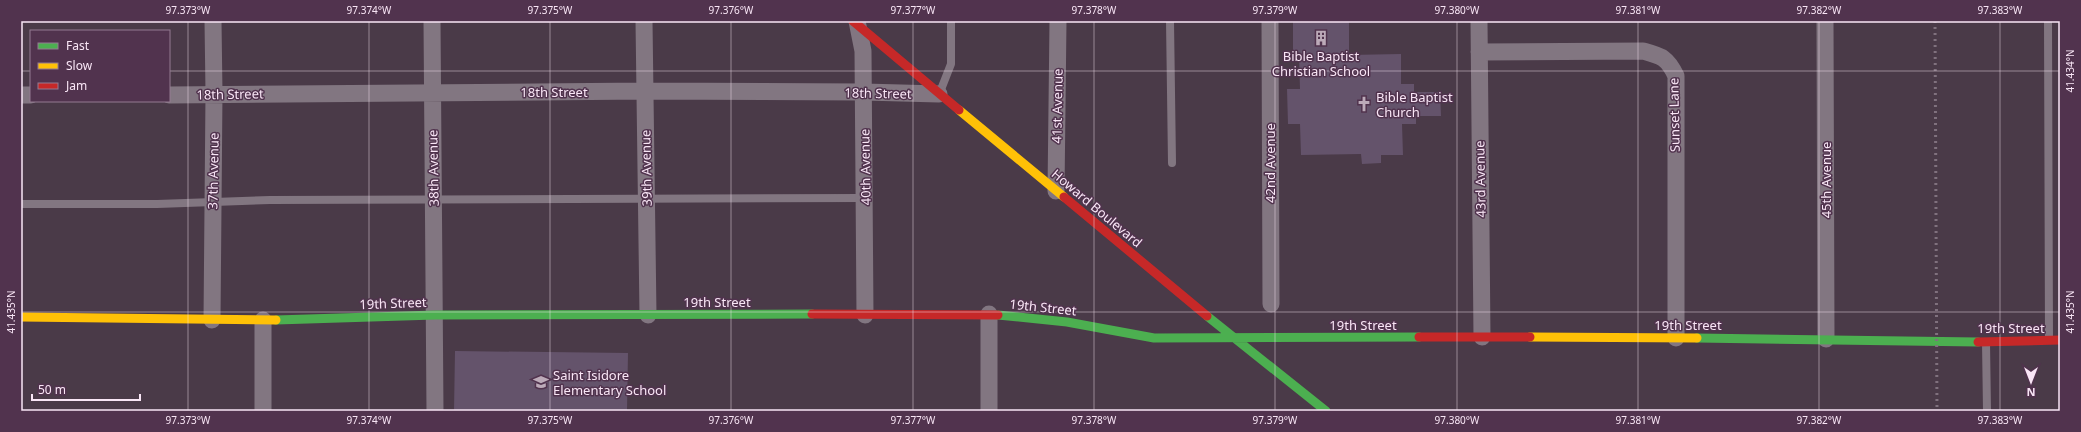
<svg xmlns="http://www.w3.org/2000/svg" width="2081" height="432" font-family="'Noto Sans',sans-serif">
  <rect width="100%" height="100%" fill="#4a3a48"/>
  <path fill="#64536b" d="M1293,21h56v34l52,-1v30h13v8h26l1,24h-25v8h-14l1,31h-22v8l-19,1 -1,-10 -60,1 -1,-31h-12l-1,-35h13l-1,-33h-6z
    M455,351l173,2 -1,58h-173z"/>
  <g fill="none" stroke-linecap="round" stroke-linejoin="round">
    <path stroke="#827681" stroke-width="8" d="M1170,21l2,142
      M2048,21l1,319
      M940,92l11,-28v-43
      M21,204h136l113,-4 595,-2
      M1986,342l1,69"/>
    <path stroke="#827681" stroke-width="17" d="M432,21l3,390
      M644,21l4,294
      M857,21l6,30 2,264
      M1270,21l1,283
      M1479,21l3,316
      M1825,21l1,318
      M1479,52l164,-1c18,5 24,6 33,25v262
      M21,95h10
      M169,95l476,-4 219,1 75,2
      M1056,191l2,-170
      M989,314v97
      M212,320l2,-227 -1,-72
      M263,320v91"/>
    <path stroke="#4caf50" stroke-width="9" d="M998,315l69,7 87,16 265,-1
      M1207,316l119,95
      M276,320l159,-5 377,-1
      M1697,338l281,4"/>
    <path stroke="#ffc107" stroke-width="9" d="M959,110l105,87
      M21,317l255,3
      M1530,337l167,1"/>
    <path stroke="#c62828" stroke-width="9" d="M853,21l106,89
      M1064,197l143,119
      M812,314l186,1
      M1419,337h111
      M1978,342l82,-2"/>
    <path stroke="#80717e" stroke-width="3" stroke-dasharray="2 4" stroke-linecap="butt" d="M1935,21l2,390"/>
  </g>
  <path fill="none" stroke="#f9e6f6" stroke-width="1" stroke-opacity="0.45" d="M188,21v390M369,21v390M550,21v390M731,21v390M913,21v390M1094,21v390M1275,21v390M1457,21v390M1638,21v390M1819,21v390M2000,21v390M21,71h10M169,71h1891M21,312h2039"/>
  <defs>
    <g id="building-bare" transform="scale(1.2)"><path d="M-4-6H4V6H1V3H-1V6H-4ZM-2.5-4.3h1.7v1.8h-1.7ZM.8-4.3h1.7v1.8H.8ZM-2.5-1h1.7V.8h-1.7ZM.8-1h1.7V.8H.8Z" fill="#bcaab9" stroke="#51334e" stroke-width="2.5" paint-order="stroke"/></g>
    <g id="church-bare" transform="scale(1.2)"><path d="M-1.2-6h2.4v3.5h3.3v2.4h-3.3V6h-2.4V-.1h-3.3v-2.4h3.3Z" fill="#bcaab9" stroke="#51334e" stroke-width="2.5" paint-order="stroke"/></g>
    <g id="school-bare" transform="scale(1.2)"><path d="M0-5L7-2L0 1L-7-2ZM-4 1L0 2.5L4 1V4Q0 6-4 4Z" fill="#bcaab9" stroke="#51334e" stroke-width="2.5" paint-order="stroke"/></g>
  </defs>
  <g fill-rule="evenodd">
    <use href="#building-bare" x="1321" y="38"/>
    <use href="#church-bare" x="1364" y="104"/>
    <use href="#school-bare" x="541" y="382"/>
  </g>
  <g text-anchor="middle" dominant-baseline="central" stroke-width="3" stroke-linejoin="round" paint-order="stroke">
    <g font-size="13" fill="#f9e6f6" stroke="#51334e" text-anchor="start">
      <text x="1321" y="56" text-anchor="middle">Bible Baptist<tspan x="1321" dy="15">Christian School</tspan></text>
      <text x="1376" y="97">Bible Baptist<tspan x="1376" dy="15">Church</tspan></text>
      <text x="553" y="375">Saint Isidore<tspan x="553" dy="15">Elementary School</tspan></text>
    </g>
    <g font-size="13" fill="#f9e6f6" stroke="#51334e">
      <text x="554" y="92">18th Street</text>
      <text transform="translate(878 93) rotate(1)">18th Street</text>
      <text transform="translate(230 94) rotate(-1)">18th Street</text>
      <text transform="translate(1057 106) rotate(-89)">41st Avenue</text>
      <text transform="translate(1674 115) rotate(-91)">Sunset Lane</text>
      <text transform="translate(1270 163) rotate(-90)">42nd Avenue</text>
      <text transform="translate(865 167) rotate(-91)">40th Avenue</text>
      <text transform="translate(433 168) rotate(-91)">38th Avenue</text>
      <text transform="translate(646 168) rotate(-91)">39th Avenue</text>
      <text transform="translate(213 171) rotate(-89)">37th Avenue</text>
      <text transform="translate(1480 179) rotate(-91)">43rd Avenue</text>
      <text transform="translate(1826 180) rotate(-90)">45th Avenue</text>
      <text transform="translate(1097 208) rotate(40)">Howard Boulevard</text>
      <text x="717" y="302">19th Street</text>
      <text transform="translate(393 303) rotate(-2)">19th Street</text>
      <text transform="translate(1043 307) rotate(6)">19th Street</text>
      <text x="1363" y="325">19th Street</text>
      <text x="1688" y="325">19th Street</text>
      <text x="2011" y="328">19th Street</text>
    </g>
  </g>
  <rect width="2081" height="432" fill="none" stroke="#51334e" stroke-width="44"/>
  <rect x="30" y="30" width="140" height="72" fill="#51334e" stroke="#947b91"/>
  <rect x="38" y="43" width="20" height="6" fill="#4caf50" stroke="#947b91"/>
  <text x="66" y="50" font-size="12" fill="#f9e6f6">Fast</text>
  <rect x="38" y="63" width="20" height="6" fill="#ffc107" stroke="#947b91"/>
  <text x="66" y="70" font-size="12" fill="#f9e6f6">Slow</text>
  <rect x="38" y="83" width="20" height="6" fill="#c62828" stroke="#947b91"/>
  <text x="66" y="90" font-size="12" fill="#f9e6f6">Jam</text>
  <g transform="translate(2031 382) rotate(180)" stroke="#51334e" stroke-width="3" paint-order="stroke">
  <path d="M0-3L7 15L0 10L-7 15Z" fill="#f9e6f6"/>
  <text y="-6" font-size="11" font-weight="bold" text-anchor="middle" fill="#f9e6f6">N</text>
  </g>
  <path d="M32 394v6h108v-6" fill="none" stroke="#f9e6f6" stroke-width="2"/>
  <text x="38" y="394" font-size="12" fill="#f9e6f6" stroke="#51334e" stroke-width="3" paint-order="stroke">50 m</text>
  <rect x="22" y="22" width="2037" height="388" fill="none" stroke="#f9e6f6" stroke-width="1.5"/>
  <g font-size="10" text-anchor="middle" fill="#f9e6f6">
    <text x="188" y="14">97.373°W</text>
    <text x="369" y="14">97.374°W</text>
    <text x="550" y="14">97.375°W</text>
    <text x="731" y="14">97.376°W</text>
    <text x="913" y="14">97.377°W</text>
    <text x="1094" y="14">97.378°W</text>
    <text x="1275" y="14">97.379°W</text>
    <text x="1457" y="14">97.380°W</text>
    <text x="1638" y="14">97.381°W</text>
    <text x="1819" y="14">97.382°W</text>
    <text x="2000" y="14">97.383°W</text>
    <text transform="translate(2070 71) rotate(-90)" y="4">41.434°N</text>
    <text transform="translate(2070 312) rotate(-90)" y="4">41.435°N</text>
    <text transform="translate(11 312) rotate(-90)" y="4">41.435°N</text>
    <text x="188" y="424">97.373°W</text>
    <text x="369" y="424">97.374°W</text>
    <text x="550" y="424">97.375°W</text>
    <text x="731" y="424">97.376°W</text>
    <text x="913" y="424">97.377°W</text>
    <text x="1094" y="424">97.378°W</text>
    <text x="1275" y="424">97.379°W</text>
    <text x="1457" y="424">97.380°W</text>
    <text x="1638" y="424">97.381°W</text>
    <text x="1819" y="424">97.382°W</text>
    <text x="2000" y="424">97.383°W</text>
  </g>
</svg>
